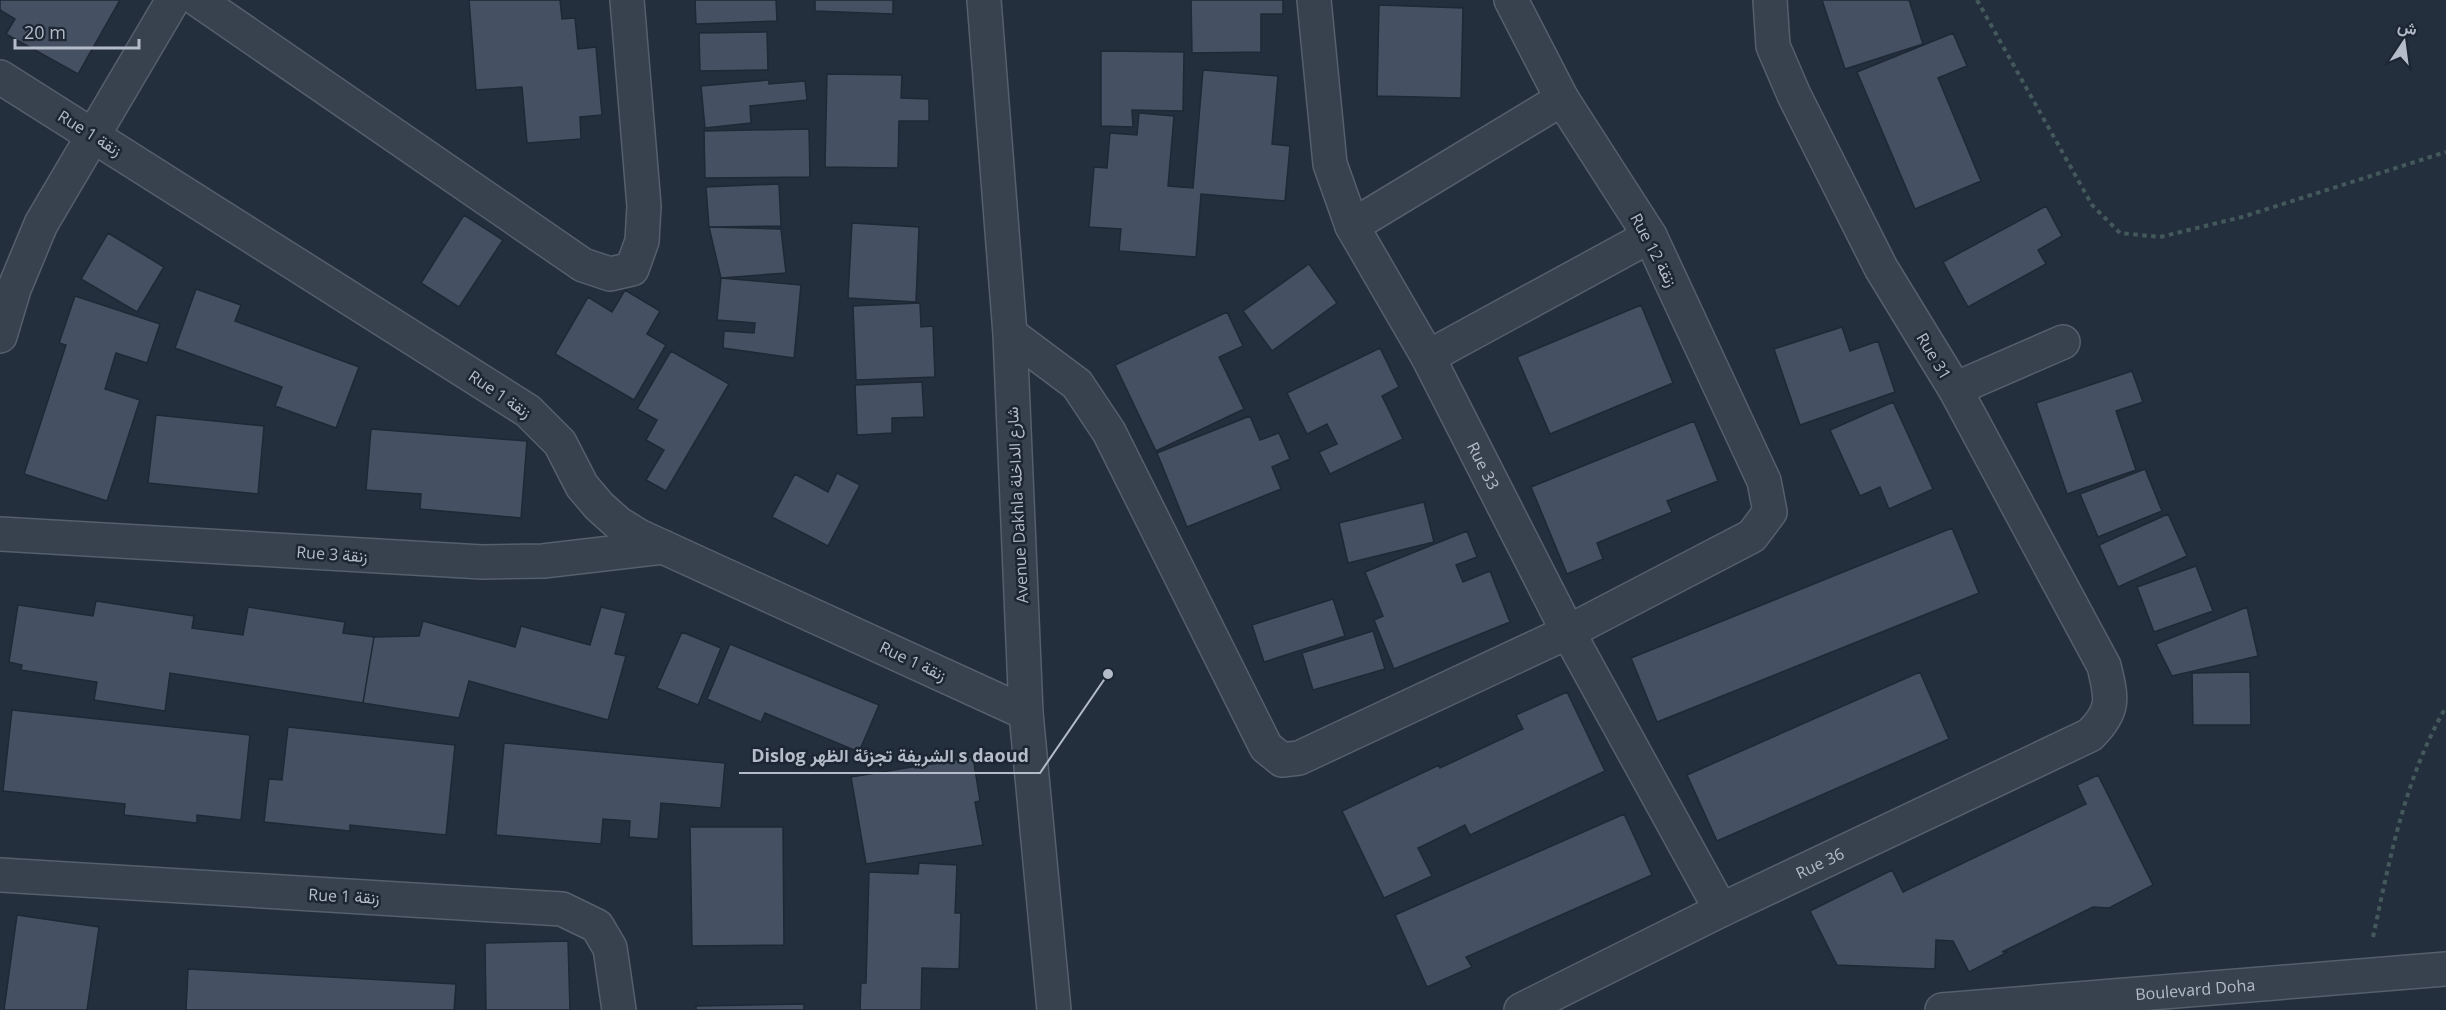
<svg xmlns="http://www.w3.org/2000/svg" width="2446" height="1010" font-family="'Open Sans',Vazirmatn,sans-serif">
  <rect width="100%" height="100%" fill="#242f3e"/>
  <path fill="#455162" stroke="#1f2835" stroke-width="1.5" d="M0,0h120l-42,74 -72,-40 9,-15 -15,-9z
    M469,0h91l2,19 13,-1 3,31 18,-2 6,68 -22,2 1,22 -54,4 -5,-56 -46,3z
    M695,0h81l1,21 -81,3z
    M815,0h78v14l-78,-3z
    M1191,0h92v14h-22v38l-69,1z
    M1822,0h87l14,44 -78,25z
    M1379,5l84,3 -2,90 -84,-2z
    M767,32l1,38 -68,1 -1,-38z
    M1953,33l14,33 -29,12 43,103 -66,28 -58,-137z
    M1101,51l83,1 -1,59 -51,-1 1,17 -32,-1z
    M1203,70l75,6 -6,68 18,2 -5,55 -84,-7 -5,63 -77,-6 2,-22 -32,-2 5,-60 13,1 3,-35 27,2 2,-22 35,3 -6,70 25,2z
    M827,74l75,1 -1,23 28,1v22h-30l-1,47 -73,-1z
    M769,80v4l36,-3 2,19 -57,6 1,17 -46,5 -4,-42z
    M809,129l1,48 -105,1 -1,-47z
    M779,184l2,42 -72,1 -3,-40z
    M2046,206l16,30 -24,14 8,14 -78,43 -25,-45z
    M464,215l39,25 -44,67 -38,-24z
    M852,223l67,4 -3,75 -68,-4z
    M709,227l72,2 5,44 -65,5z
    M108,233l56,34 -27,45 -56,-33z
    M1309,264l28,39 -65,48 -29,-40z
    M721,278l80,7 -7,73 -71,-10 1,-17 30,2 1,-10 -38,-3z
    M196,289l45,16 -6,16 124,46 -23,61 -61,-22 7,-19 -107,-39z
    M625,290l35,21 -13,23 19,11 -32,55 -79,-46 33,-57 24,15z
    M75,296l85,28 -13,39 -31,-10 -11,36 35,11 -33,101 -83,-27 42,-129 -7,-2z
    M920,303l1,24 12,-1 2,51 -79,3 -3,-74z
    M1641,305l32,78 -123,51 -33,-77z
    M1227,312l16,34 -24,11 25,52 -88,42 -41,-86z
    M1842,327l8,24 28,-10 17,51 -95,33 -26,-76z
    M1380,348l19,39 -17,9 21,43 -73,35 -11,-22 18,-8 -10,-20 -20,10 -20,-41z
    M671,351l58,33 -63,107 -20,-11 18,-30 -18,-10 11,-20 -20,-11z
    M2132,371l11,31 -27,9 20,59 -69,24 -31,-91z
    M922,382l2,35 -32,1v15l-35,2 -2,-50z
    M1893,402l40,87 -44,20 -9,-22 -20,9 -30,-66z
    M156,415l108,11 -6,68 -110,-11z
    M1250,416l10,24 19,-7 11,26 -18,8 9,22 -94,38 -30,-74z
    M1694,421l24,60 -51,20 5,11 -75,31 6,16 -36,15 -36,-87z
    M371,429l156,12 -6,77 -101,-9 1,-15 -55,-4z
    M2145,469l17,42 -64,26 -18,-43z
    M837,473l23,12 -32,61 -56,-29 23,-43 33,18z
    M1424,502l10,40 -86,21 -9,-40z
    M2168,514l19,42 -69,31 -19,-42z
    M1952,528l27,65 -322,129 -26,-64z
    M1467,531l10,26 -21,8 7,17 27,-11 20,51 -116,47 -20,-49 9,-4 -18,-44z
    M2196,566l17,45 -59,21 -17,-45z
    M1333,599l12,37 -81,26 -12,-37z
    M96,601l98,15 -2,12 51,7 5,-28 97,15 -2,11 31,4 -11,66 -193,-30 -5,38 -71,-11 3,-18 -76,-12 1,-5 -13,-3 9,-57 75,11z
    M601,607l25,6 -11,41 11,2 -18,64 -139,-39 -10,37 -96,-15 11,-66 45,-1 4,-15 92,26 6,-21 69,19z
    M2247,607l11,49 -86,20 -16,-32z
    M1373,631l12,38 -72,21 -11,-37z
    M682,632l39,16 -23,57 -41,-17z
    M730,644l149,61 -20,47 -94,-39 -4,9 -54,-23z
    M1920,672l29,67 -232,102 -30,-66z
    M2250,672l1,53h-58l-1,-52z
    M1567,692l38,79 -135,64 -5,-10 -47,23 14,28 -48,22 -42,-87 97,-46 1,3 83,-39 -7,-14z
    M12,710l238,25 -9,85 -44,-5v8l-73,-8 1,-11 -122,-13z
    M288,727l167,18 -9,90 -96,-10v6l-86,-9 5,-43 13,1z
    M504,743l221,20 -4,45 -60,-5 -3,36 -29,-2 1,-16 -27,-2 -2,25 -105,-9z
    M973,757l7,44 -5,1 8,43 -117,19 -15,-87z
    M2098,775l55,110 -44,23 -16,-1 -91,45h6l-39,20 -16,-31 -17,-1 -1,29 -98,-4 -27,-54 82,-41 11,22 183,-88 -9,-19z
    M1624,814l28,61 -186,82 6,10 -45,20 -32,-72z
    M690,827h93l1,118 -92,1z
    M919,863l38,2 -2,48h6l-2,56 -37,-1 -1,42h-61l1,-27h5l3,-111 49,2z
    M17,915l82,12 -12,83h-83z
    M568,941l2,69h-84l-1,-67z
    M188,969l268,15 -2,26h-268z
    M804,1004v6h-108v-4z"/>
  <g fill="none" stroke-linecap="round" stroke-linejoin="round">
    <g stroke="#565f6c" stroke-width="36">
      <g id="street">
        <path d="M198,0l385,265 27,9 22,-5 10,-28 2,-35 -17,-206"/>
        <path d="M984,0l26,334 16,379 28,297"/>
        <path id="s1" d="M1314,0l16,164 22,62 76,131 140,275 153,278"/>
        <path d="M0,77l528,334 32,32 22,43 17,20 19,17 21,13 387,177"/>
        <path d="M1352,226l210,-127"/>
        <path d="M1010,334l67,50 32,48 157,315 16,13 17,-2 269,-126 184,-96 18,-24 -6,-31 -114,-245 -88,-137 -51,-99"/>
        <path d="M0,336l14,-47 27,-65 132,-224"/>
        <path d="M1428,357l222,-121"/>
        <path d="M1955,389l108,-47"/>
        <path d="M0,534l482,28 61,-1 120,-14"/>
        <path d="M0,875l562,34 35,17 13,22 9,62"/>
        <path id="s2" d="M1521,1010l200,-100 369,-175c25,-25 22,-36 14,-69l-149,-277 -74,-121 -87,-173 -21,-49 -3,-46"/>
        <path id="s3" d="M1942,1010l504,-41"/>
      </g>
    </g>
    <path stroke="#44595c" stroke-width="4" stroke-dasharray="4.5 4.5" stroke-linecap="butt" d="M1977,0l115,205 28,28 40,4 82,-20 204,-65
      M2373,937c17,-79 32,-160 73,-230"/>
    <use href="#street" stroke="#38414e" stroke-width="33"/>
  </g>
  <g text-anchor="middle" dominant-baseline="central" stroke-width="5" stroke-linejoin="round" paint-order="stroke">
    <g font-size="16" fill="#b4bcc9" stroke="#1d2633">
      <text transform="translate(90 133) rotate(32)">Rue 1 زنقة</text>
      <text transform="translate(1654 250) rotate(62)">Rue 12 زنقة</text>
      <text transform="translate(1934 356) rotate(59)">Rue 31</text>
      <text transform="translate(500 394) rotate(34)">Rue 1 زنقة</text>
      <text stroke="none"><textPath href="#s1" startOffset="504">Rue 33</textPath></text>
      <text transform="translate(1017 505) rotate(-93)">Avenue Dakhla شارع الداخلة</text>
      <text transform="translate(332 554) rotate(4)">Rue 3 زنقة</text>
      <text transform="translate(913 661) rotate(25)">Rue 1 زنقة</text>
      <text stroke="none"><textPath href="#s2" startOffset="333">Rue 36</textPath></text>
      <text transform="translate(344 896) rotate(3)">Rue 1 زنقة</text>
      <text stroke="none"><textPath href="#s3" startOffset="254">Boulevard Doha</textPath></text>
    </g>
  </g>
  <path fill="none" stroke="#b4bcc9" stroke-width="2" d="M1108 674L1040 773H739"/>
  <circle fill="#b4bcc9" stroke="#1d2633" stroke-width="2" cx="1108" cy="674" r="6"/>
  <g font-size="18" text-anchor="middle" font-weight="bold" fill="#b4bcc9" stroke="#1d2633" stroke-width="5" stroke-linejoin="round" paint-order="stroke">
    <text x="890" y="762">Dislog الشريفة تجزئة الظهر s daoud</text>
  </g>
  <g transform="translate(2404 42) rotate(13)" stroke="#1d2633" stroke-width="4.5" paint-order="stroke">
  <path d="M0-4.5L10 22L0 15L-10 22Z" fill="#b4bcc9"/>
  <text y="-9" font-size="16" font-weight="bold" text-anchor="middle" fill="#b4bcc9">ش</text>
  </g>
  <path d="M15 39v9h124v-9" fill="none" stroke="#b4bcc9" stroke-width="3"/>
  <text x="24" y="39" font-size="18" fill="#b4bcc9" stroke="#1d2633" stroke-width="4.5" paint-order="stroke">20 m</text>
</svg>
